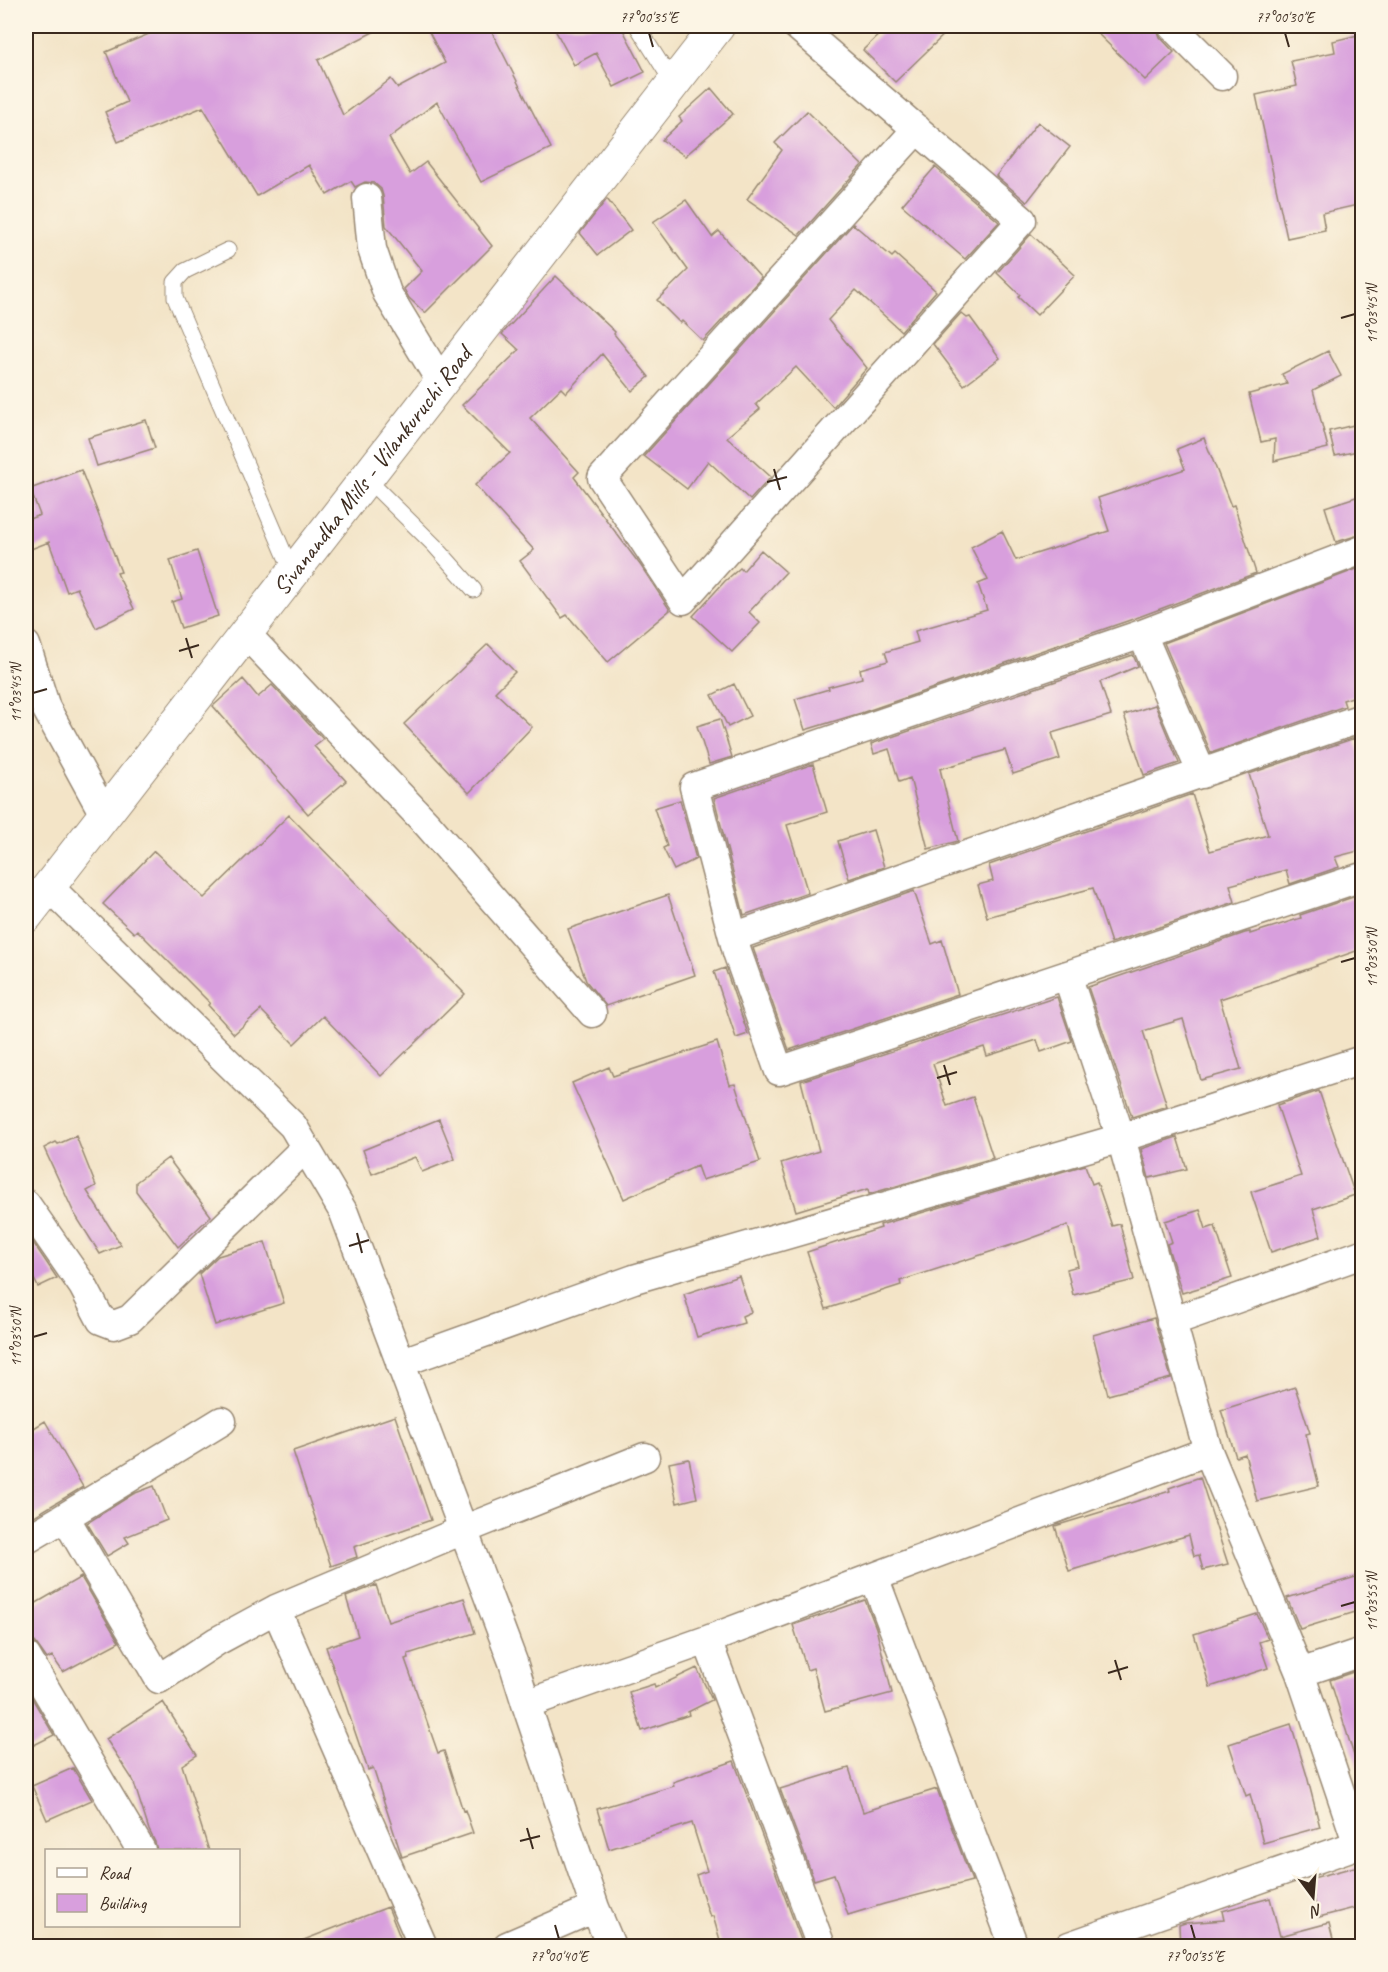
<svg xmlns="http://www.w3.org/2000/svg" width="1388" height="1972" font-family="Caveat,sans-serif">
  <rect width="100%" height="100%" fill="#fcf5e5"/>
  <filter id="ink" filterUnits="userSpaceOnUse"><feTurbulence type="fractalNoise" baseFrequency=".0167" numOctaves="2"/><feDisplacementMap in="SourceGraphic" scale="12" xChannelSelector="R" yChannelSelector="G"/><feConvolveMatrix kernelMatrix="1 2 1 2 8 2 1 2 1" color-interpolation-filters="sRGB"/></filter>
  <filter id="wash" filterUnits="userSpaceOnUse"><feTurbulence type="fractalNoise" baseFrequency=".008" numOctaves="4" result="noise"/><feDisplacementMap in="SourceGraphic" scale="24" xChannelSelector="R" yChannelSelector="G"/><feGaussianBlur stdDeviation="1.35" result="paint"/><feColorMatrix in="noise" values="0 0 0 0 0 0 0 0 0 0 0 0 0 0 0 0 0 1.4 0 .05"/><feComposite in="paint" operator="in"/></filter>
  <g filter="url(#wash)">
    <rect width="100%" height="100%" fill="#f3e4c7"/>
    <g id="blocks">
      <path fill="#d89fdd" d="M168,26h217l-67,34 25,55 48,-36 7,9 47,-25 -19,-37h63l62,122 -70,34 -44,-80 -48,36 21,36 16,-12 66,84 -67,67 -16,-15 -5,-9 18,-18 -36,-45 -3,-30 -2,-7 -7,-6 -9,-1 -10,5 -4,-6 -24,14 -18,-30 -52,31 -54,-89 -85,35 -13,-30 22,-10 -21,-50z
        M553,26h68l24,46 -31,15 -18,-34 -22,12z
        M888,26h65l-58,56 -32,-32z
        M1090,26h66l4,11 14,15 -29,28z
        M1362,34v170l-40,9 3,17 -38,8 -31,-143 41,-9 -6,-25 44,-9 -2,-11z
        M711,88l22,26 -48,42 -23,-16 20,-19 -3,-4z
        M807,111l55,54 -63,70 -52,-36 35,-49 -7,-7z
        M1038,122l32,25 -43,55 -31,-26z
        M935,167l64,55 -34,37 -63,-54z
        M607,199l24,31 -33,25 -18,-22z
        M686,200l26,37 7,-6 42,47 -58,63 -21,-20 -2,2 -23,-23 31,-30 -35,-48z
        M853,224l39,33 3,-3 41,37 -35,40 -45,-41 -28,30 39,48 -34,39 -37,-40 -40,37 4,5 -33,28 44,40 -21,23 -42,-39 -21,28 -43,-33z
        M1031,234l44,41 -38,40 -19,-18 2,-2 -23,-22z
        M556,276l59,56 -1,2 35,43 -17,14 -30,-37 -36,39 -5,-5 -31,30 49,54 -5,5 67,89 29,44 -62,52 -41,-47 -5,3 -42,-57 14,-11 -59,-65 35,-32 -48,-48 57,-55 -17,-16z
        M961,313l6,5 3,-1 30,41 -36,27 -31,-41z
        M1328,351l13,25 -28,14 15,58 -54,13 1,-22 -14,3 -12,-48 38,-10 -5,-10z
        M146,420l9,28 -58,18 -9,-28z
        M1362,423v27l-27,6 -6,-25z
        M1204,438l27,68 3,-1 22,68 -120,45 -275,95 -56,17 -10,-31 34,-10 -1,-2 34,-9 -2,-9 28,-8 -3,-9 33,-10 -3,-11 72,-21 -9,-26 10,-4 -17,-33 31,-16 14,29 93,-29 -11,-33 87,-29 -8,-20z
        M81,470l40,102 -4,1 17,36 -38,19 -19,-40 -10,4 -18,-50 -23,9v-31l14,-5 -10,-26z
        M1362,495v39l-26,8 -11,-35z
        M761,550l25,22 -37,40 11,11 -28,29 -39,-36 32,-35 15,-13 3,3z
        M197,551l21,65 -37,12 -9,-26 10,-3 -12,-39z
        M1362,567v127l-19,6 2,6 -134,47 -47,-110z
        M488,644l27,28 -20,20 37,35 -63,66 -65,-69z
        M1133,655l5,11 -38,16 11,33 -59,18 8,26 -47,15 -8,-24 -65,19 18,72 -30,8 -18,-71 -11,4 -10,-33 -15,5 -3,-10z
        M243,679l15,18 14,-12 51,54 -9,7 32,35 -38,33 -95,-108z
        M734,684l16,32 -22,11 -16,-32z
        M1155,705l24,58 -35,12 -20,-60z
        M720,719l12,38 -23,7 -12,-38z
        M1355,738l7,25v87l-27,7 4,10 -49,17 -4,-14 -56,15 5,17 -124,41 -18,-55 -106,29 -9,-32 15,-4 -4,-16 203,-71 18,57 58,-16 -19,-61z
        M813,764l14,48 -40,13 21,68 -64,22 -30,-117z
        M680,800l16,59 -22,11 -11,-22 4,-2 -13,-38z
        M289,815l176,179 -84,82 -58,-60 -29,28 -33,-34 -27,24 -26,-29 2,-2 -73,-73 -3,3 -31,-29 51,-53 50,47z
        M873,830l11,37 -35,12 -11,-38z
        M914,891l18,53 10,-4 16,54 -169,56 -36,-102z
        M1362,894v55l-46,16 1,1 -97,33 21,70 -40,11 -18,-61 -40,12 24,75 -35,11 -44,-130 157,-54 5,-1v2l51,-16 -1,-3z
        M668,895l27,80 -89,31 -20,-25 -18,-52z
        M725,968l23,66 -12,4 -22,-66z
        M1057,997l15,44 -31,11 -4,-12 -50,16 -3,-9 -51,17 14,42 26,-9 20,61 -124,36 -1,-5 -72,22 -15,-48 38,-12 -18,-70z
        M717,1042l13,43 5,-1 25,78 -58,18 -5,-14 -73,33 -52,-116 37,-16 4,9z
        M1319,1091l36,104 -42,14 8,27 -50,16 -20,-60 50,-16 -24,-71z
        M439,1119l16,40 -33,13 -7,-15 -43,17 -9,-24z
        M76,1136l20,50 -9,5 34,54 -21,9 -26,-41 -30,-65 12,-6 2,2z
        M1177,1137l10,32 -38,9 -8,-29z
        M168,1158l43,58 -33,31 -42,-56v-9z
        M1085,1165l7,19 5,-2 15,44 8,-2 14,56 -61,15 -6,-26 11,-3 -10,-41 -44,16 -124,40 1,4 -75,24 -19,-57 74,-24 -1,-3z
        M1200,1210l6,19 9,-3 17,52 -50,15 -15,-49 5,-2 -7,-21z
        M26,1232l31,46 -19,9 -12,-24z
        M265,1242l19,61 -69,22 -16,-51 19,-18z
        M739,1276l12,36 -9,4 2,7 -47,14 -13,-43z
        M1154,1318l17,60 -63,17 -15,-60z
        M1295,1387l15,46 -4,1 13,52 -62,15 -12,-47 -9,3 -15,-47z
        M395,1416l36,104 -77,27 3,10 -26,9 -38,-115z
        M45,1421l38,66 -57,34v-88z
        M689,1459l8,39 -20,5 -8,-40z
        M1200,1477l28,87 -25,6 -4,-15 -5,1 -5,-21 -120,36 -14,-45 115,-35 -1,-3z
        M154,1486l13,34 -42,17 4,6 -22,13 -20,-33 46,-29z
        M1362,1575v35l-62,19 -13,-31z
        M81,1577l38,65 -56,30 -11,-16 -5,3 -12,-17 -9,-2v-31z
        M376,1585l12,37 76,-24 11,35 -67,21 1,4 -4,1 33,94 6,-2 19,60 2,-1 8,23 -71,24 -29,-89 -5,2 -42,-123 32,-11 -12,-39z
        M865,1600l11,28 16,65 -67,18 -12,-43 -6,2 -14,-45z
        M1257,1614l11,25 -9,3 9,26 -58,19 -16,-53z
        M697,1668l15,32 -24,12 1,3 -47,16 -13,-39 25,-8 1,4z
        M1362,1669v98l-4,1 -28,-88z
        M26,1688l28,47 -28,14z
        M163,1702l34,53 -15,10 27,86h-52l-2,-9 -6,-12 -16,-50 -27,-41z
        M1291,1724l16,52 13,51 -57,16 -13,-49 -4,2 -17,-52z
        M734,1761l67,179 -20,7h-59l-9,-31 -3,1 -14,-42 11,-4 -15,-48 -83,26 -12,-40 77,-23 -1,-4z
        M73,1768l19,32 -45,20 -15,-34z
        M849,1768l14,44 74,-23 35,92 -88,23 -36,11 -14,-41 -20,6 -34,-91z
        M1362,1865v41l-43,11 -10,-38z
        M1270,1898l10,38 49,-13 6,24h-155l-1,-22 6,-2 39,-3 -2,-9z
        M388,1907l16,40h-113v-2z"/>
    </g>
  </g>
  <g filter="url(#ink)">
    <use href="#blocks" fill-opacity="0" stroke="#978772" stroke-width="1.5"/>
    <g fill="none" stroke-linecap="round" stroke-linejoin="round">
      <g stroke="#978772" stroke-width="17">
        <path id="lane" d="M637,26l36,57
          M228,250l-43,21 -10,11v16l118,276
          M367,479l67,66 40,45"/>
      </g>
      <g stroke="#978772" stroke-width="31">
        <path id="street" d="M797,26l225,194 -339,380 -81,-122 315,-349
          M1172,26l50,50
          M367,198l5,51 15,44 54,89
          M1362,550l-220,84 -448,153 39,150 402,-141 227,-78
          M246,634l182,191 164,188
          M1142,634l60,140
          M26,645l20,63 59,108
          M49,887l244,239 51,87 169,449 13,42 181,-64 501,-189
          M733,937l4,15 42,119 583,-194
          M26,1204l57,82 18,34 13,5 16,-6 175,-171
          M1171,1322l191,-68
          M400,1363l234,-84 487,-141 -54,-163
          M65,1517l157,-96
          M26,1540l39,-23 94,162 58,-38 59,-32 187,-79 182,-73
          M874,1577l140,369
          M276,1609l147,337
          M707,1640l114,306
          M26,1656l115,194
          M1300,1673l62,-21
          M526,1704l69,204 16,38
          M1358,1845l-58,-172 -92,-222 -87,-313 241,-78
          M507,1946l88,-38
          M1069,1946l293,-103"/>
      </g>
      <g stroke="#978772" stroke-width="35">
        <g id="secondary">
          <path id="s1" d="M26,916l692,-890"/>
        </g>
      </g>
      <use href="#lane" stroke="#fff" stroke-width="15"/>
      <use href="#street" stroke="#fff" stroke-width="28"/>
      <use href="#secondary" stroke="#fff" stroke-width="33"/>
    </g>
  </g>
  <path fill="none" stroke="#3b2a1e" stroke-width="2" d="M649,33l4,14M1285,33l4,14M1341,318l14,-4M774,469l6,21M767,482l20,-5M186,638l6,20M179,651l20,-6M33,693l14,-4M1341,962l14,-4M944,1065l6,20M937,1078l20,-6M357,1233l5,20M349,1246l20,-6M33,1337l14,-4M1341,1606l14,-4M1115,1660l6,20M1108,1673l20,-6M527,1828l6,21M520,1841l20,-5M555,1925l4,14M1191,1925l4,14"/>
  <g text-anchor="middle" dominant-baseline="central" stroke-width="4.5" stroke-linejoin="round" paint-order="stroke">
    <g font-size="24" fill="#3b2a1e" stroke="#fcf5e5">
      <text stroke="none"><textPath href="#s1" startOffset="564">Sivanandha Mills - Vilankuruchi Road</textPath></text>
    </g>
  </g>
  <rect width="1388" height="1972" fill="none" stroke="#fcf5e5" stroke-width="66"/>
  <rect x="45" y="1849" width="195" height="78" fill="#fcf5e5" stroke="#afa495" stroke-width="1.5"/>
  <rect x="57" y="1868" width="30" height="9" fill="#ffffff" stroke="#afa495" stroke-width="1.5"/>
  <text x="99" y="1879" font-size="18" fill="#3b2a1e">Road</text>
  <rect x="57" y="1894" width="30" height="18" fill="#d89fdd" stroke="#afa495" stroke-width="1.5"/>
  <text x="99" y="1909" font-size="18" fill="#3b2a1e">Building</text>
  <g transform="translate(1313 1897) rotate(164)" stroke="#fcf5e5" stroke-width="4.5" paint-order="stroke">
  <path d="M0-4.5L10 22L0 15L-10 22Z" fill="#3b2a1e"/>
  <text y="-9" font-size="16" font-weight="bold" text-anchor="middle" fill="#3b2a1e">N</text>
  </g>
  <rect x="33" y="33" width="1322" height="1906" fill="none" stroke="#3b2a1e" stroke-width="2"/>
  <g font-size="15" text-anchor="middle" fill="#3b2a1e">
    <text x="649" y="22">77°00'35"E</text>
    <text x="1285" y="22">77°00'30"E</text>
    <text transform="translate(1372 314) rotate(-90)" y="5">11°03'45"N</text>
    <text transform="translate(16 693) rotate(-90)" y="5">11°03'45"N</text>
    <text transform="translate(1372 958) rotate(-90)" y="5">11°03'50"N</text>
    <text transform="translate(16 1337) rotate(-90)" y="5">11°03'50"N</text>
    <text transform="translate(1372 1602) rotate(-90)" y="5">11°03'55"N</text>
    <text x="559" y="1961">77°00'40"E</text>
    <text x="1195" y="1961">77°00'35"E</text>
  </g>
</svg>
